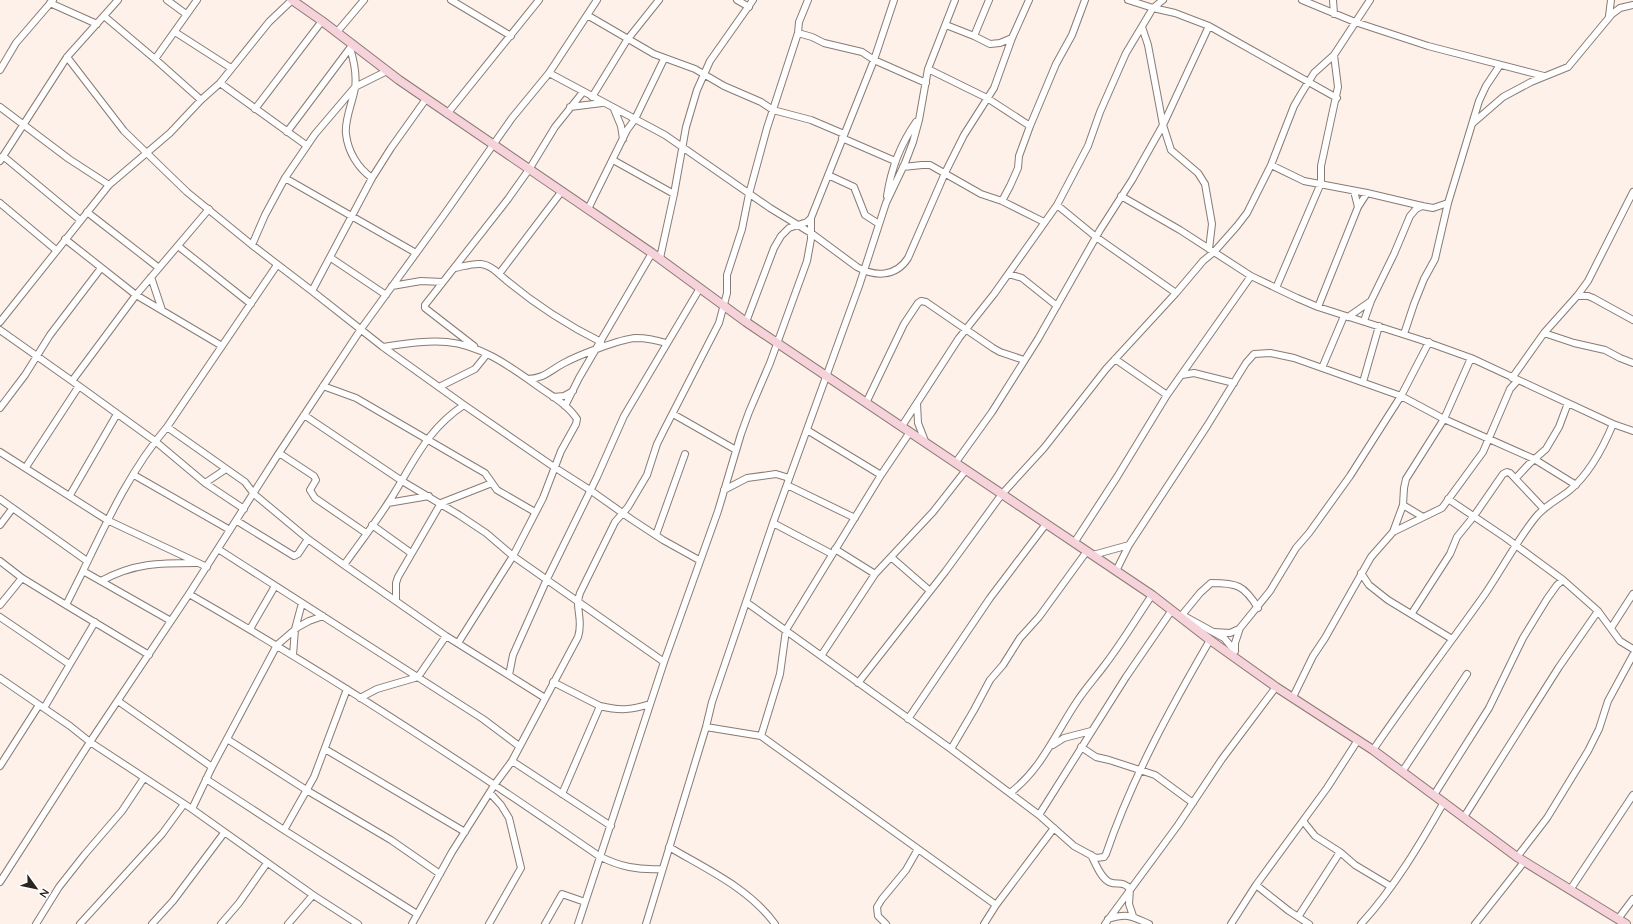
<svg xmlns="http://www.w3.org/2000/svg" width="1633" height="924" font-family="Quicksand,sans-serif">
  <rect width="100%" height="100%" fill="#fdf1ea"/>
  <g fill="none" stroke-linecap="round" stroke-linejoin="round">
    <g stroke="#887b73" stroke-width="8">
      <path id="street" d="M167,0l19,14
        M197,0l-42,59 46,41
        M451,0l60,36
        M737,0l12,7
        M1128,0l25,8 22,5 34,13 128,72
        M1302,0l53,22 73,24 116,30
        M1333,0l1,14
        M50,3l47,21
        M587,15l67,39 41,15 29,17 37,16 12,8 38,10 33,14
        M104,16l51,43
        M1609,16l2,-16
        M946,25l28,11 16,8 10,-1 12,-5
        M1142,27l6,18 15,80 8,25 27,23 7,11 7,40 -3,25
        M175,32l56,36
        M337,32l27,-32
        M798,33l14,4 12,6 38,9 12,8 52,23
        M974,36l15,-36
        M353,44l-3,4c4,13 7,27 5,40 -2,13 -11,33 -9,46 2,18 12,34 26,44
        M67,57l57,74 63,61 65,53 60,46 71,56 81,58 90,62 36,23 41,29 32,21 36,20
        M928,69l59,29 43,28
        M0,70l16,-27 37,-43
        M549,73l116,62 105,73 41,25 46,34c18,10 39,10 51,-9l37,-85 19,-38 30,-47 18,-50 17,-38
        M220,83l86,62
        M592,97l35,-57 32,-40
        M0,107l69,52 40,26
        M570,107l32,-4
        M255,109l67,-88
        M614,109l7,17 2,13
        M447,114l92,-114
        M1473,123l30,-26 28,-15 37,-15 44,-53 8,-6 13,-3
        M287,132l63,-84
        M842,138l53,23
        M3,156l77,64
        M613,160l61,34
        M0,161l67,-104 51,-57
        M1271,165l33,16 63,12 55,13 11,2 15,-5
        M903,167l19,-2h8l51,29 21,7 42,21
        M828,175l26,12 11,28 14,9
        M285,178l131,75
        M562,191l-63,83c31,27 66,50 102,68
        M1354,191l4,16
        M887,196c4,-27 13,-51 29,-74
        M1121,196l59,34 71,46 46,22 21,9 103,33 50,18 142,66 20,7
        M1002,201l8,-15 8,-18 1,-12 11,-30 26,-62 16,-29 13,-35
        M0,203l56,47
        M1057,205l39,32 80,56
        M209,209l-73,86 -64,86 83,60 50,42 39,26
        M588,209l39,-79 8,-11 29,-60
        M87,212l72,56
        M65,239l71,56 86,51
        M252,245l13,-30 20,-37 30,-44 40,-47 32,-16
        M178,246l73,58
        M331,258l55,37
        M660,258l14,-64 12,-67 11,-37 13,-29 43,-61
        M455,268c19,-4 29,-9 44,6
        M1009,274l13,4 35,28
        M151,277l11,33
        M443,282l-18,23v3l49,38
        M392,286l29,-5 22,1 65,-83 22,-31 25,-41 28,-35
        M1276,288l45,-105v-17l17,-79 -4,-32
        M312,291l60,-113 19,-30 35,-49
        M1577,296h11l5,2 40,22
        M1318,307l40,-100 9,-14
        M1348,317l23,-16
        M1364,321l7,-20 23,-47 16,-38 6,-7 6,-3
        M0,322l109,-137 61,-52 31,-33 19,-17 49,-61 23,-22
        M746,322l28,-74 7,-12 8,-8 18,-6 4,-4
        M0,330l72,51
        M1544,333l30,10 31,7 15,8 13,5
        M1404,334l10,-30 10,-25 11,-20 13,-56 31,-102 7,-15 14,-21
        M383,347c21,-3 43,-7 64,-5 35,3 65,26 92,45 13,9 29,18 38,32l-1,5 -15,27 -18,47 -30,58 -55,87
        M1115,359l52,36
        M1322,368l22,-52
        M1182,375l12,-2 40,10
        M1512,378l32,-45 33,-37 11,-15 45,-89
        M528,379c17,-1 21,-8 36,-16 15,-8 56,-24 72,-25 11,0 20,2 30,5
        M1363,382l16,-56
        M323,386l33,12 122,71 7,4 12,17 38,22
        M439,387l36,-18 12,-15
        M553,397l11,-1 9,-5
        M866,403l38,-79 14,-21 3,-2 5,1 67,46 7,4 24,8
        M917,403l1,20 7,18
        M565,406l14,-28 73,-125
        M0,408l25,-33 25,-40 51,-67
        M673,414l63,36
        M304,415l98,66 57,34 27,18 27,23 151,106
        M902,426l57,-88 35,-44 63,-89 31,-59 12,-34 26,-59 27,-45 10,-8
        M167,427l78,55 9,12 54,45 36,26 102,71 99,62
        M807,430l74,45
        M0,452l107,68 100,47
        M279,453l35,23 2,4 -6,10 5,8 51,35
        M956,462l36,-50 46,-73 62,-109 32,-50 31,-55 46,-99
        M26,467l53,-81
        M134,475l96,55
        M1516,478l13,-14 17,-15 13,-22 9,-24
        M205,483l21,-14
        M787,485l68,33
        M724,490l23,-12 29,-4 13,4
        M70,495l47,-81
        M0,499l87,62
        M1448,499l58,39 57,42 35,31 22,30 13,8
        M388,503l41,-7
        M1403,505l20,12
        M237,521l57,35 4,-2 10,-15
        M773,523l59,31
        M0,525l12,-16
        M372,525l39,28
        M1393,532l10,-27 1,-17 2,-9 38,-60 27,-61
        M656,535l29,-81
        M1074,543l43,-66 50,-82 84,-119
        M218,549l265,170 36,27
        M835,549l40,25 58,-62 33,-42
        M1093,555l36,-10
        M891,557l39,34
        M0,561l22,17 44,27 17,-34 88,50
        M344,565c15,-21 32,-43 46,-65 23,-36 36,-70 74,-95
        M83,571c24,-50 48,-102 84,-144l110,-162
        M1116,571l13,-26 78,-119 39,-63 8,-9 16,-1 24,5 107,38 43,23 90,40 42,26
        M1361,573l8,12 19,15 64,39
        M101,581c33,-18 58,-18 95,-18
        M189,594c141,81 277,170 410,262 21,11 39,14 62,13
        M396,601v-18l2,-6 43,-74 51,-20
        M746,602l205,147 88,66 35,31 22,12 8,-1 2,-3c26,-76 64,-145 104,-214
        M0,605l22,-27
        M66,605l83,50
        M1412,613l38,-59 7,-17 17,-21 29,-42 4,-2 3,1 33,35
        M1182,615l18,-22 11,-10c26,0 33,2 47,25
        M1184,616l40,22 11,13
        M0,617l69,47
        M1611,628l22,-34
        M250,629l25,-43
        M1214,632l16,1 9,-4
        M1235,651v-8l5,-15 30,-37 26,-43 13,-15 41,-57 51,-80 28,-54
        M293,655l2,-26 7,-26
        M821,656l54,-82
        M509,675l4,-20 34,-76 50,-102 27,-61 76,-128
        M0,678l70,48 20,16 102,67 121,86 45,29
        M553,682l47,24c20,5 31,4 50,-2
        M858,683l87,-111 57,-78 42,-46 62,-79 70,-76 27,-32 11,-9 23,-26 10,-13 24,-48 23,-59 7,-12 13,-21 20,-18 36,-55
        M1293,697l20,-41 12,-18 46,-81 22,-25 49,-24 41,-56 27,-63 8,-9
        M360,698l17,-9 41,-12 28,-41
        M118,701l94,66
        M44,708l51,-86
        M908,719l82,-121 56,-74
        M706,727l55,9 19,-62 6,-44 95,-155 29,-43
        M761,736l235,169
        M227,739l81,52 83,49 49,34
        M1053,745l11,-7 27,-7
        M1081,747l15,10 13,3 46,15 38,28
        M325,749l140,83
        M951,749l23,-39 16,-30 13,-15 17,-27 19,-21 48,-66
        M1373,750c36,-53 75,-104 112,-156 17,-25 31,-52 50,-76 10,-13 23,-18 35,-28 20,-17 33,-42 43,-66
        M512,761l99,65
        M0,766l39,-61
        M1402,772l65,-98
        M206,779l78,51 133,84
        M1010,793c32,-24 46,-61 68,-93 8,-12 17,-22 26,-34 17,-22 32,-47 48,-71
        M562,794l38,-88
        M1434,795l55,-87 34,-70 24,-39 10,-14 6,-5
        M192,809l20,-42 65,-122 21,-18 11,-6 14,-5
        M1039,815l87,-138 46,-67
        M1464,817l95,-150 39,-56
        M1303,821l12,15 25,16 15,13 35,21
        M284,830l30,-53 33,-88
        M669,847c37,22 80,41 106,77
        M1091,855c5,9 9,22 18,27 9,4 13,-2 21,7l-1,15 4,12
        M1517,857l30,-39 41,-67 11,-22 9,-28 25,-46
        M0,882l90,-140 99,-148 90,-141 82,-124 85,-117 66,-94 37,-45 48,-73
        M1256,885l33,26 20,13
        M1570,890l63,-95
        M1298,917l42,-65
        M1108,919c20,-6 23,-3 41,5
        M1618,919l15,-20
        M36,924l23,-37 26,-33 37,-43 22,-33
        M80,924l82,-90 22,-30
        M152,924l21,-23 51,-68
        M221,924l18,-21 28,-40
        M288,924l25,-29
        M412,924l40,-72 43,-68 17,-23 66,-124c6,-18 -4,-29 2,-44l35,-71 13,-15 19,-32 10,-31 7,-14 55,-107 8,-30v-18l15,-46 7,-35 18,-66 31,-95 1,-11 9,-22
        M489,924l32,-56 -12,-50 -8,-13 -11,-12
        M545,924l17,-30 23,8
        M578,924l86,-262 54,-151 23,-77 8,-22 21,-49 37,-102 4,-22v-21l63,-158 20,-60
        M646,924l60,-197 6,-25 61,-179 86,-237 27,-83 19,-40 8,-21 6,-22 9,-51 27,-69
        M886,924l-8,-8 -1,-9 5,-8 24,-29 12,-21
        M984,924l12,-19 58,-77
        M1105,924l73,-99 44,-66 54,-72
        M1231,924l25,-39 71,-97 31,-48
        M1361,924c33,-36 59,-80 83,-122
        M1475,924l49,-62"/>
    </g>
    <g stroke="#887b73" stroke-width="10">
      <path id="secondary" d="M292,0l30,21 77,59 253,173 94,69 406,273 58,45 66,47 97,63 144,107 109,67"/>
    </g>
    <use href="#street" stroke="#fff" stroke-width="6"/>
    <use href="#secondary" stroke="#f6d2db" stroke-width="8"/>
  </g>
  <g transform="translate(36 888) rotate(123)" stroke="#ffffff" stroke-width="3" paint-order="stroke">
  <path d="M0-3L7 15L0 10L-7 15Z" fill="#2a2421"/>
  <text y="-6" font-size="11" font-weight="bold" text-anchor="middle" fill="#2a2421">N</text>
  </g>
</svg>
